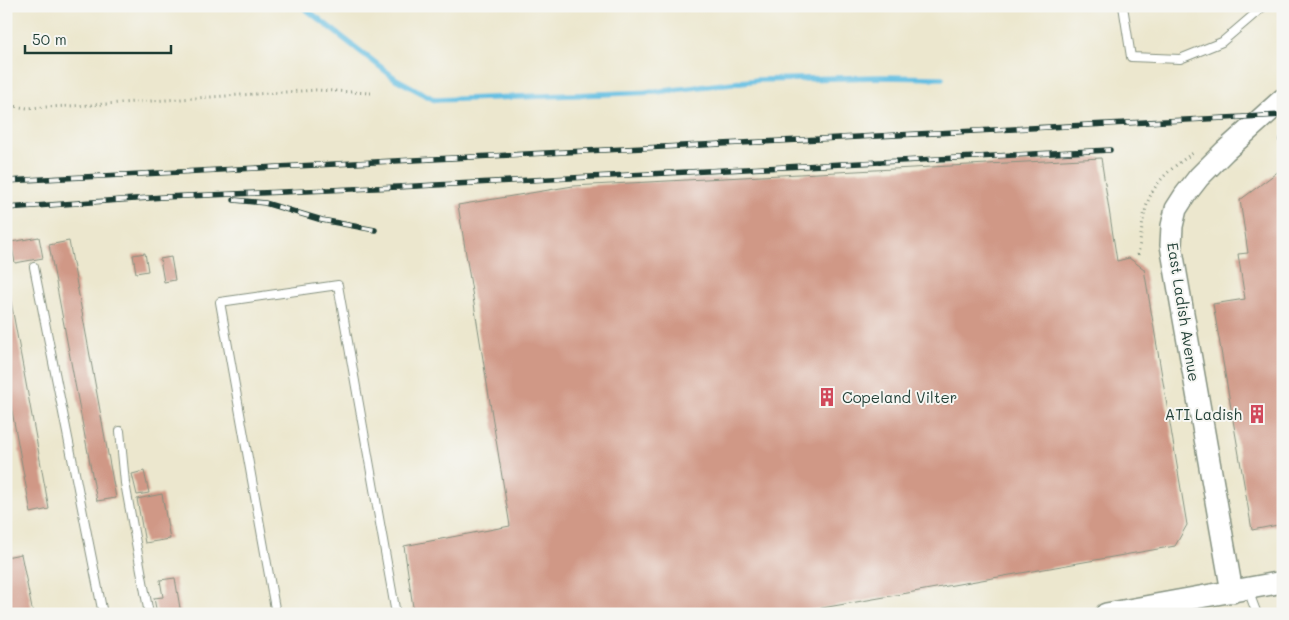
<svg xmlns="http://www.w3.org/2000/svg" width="1289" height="620" font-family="Mali,sans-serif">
  <rect width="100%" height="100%" fill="#f6f6f2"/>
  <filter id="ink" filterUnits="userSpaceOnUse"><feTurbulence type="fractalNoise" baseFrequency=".02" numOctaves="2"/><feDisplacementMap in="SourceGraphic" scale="10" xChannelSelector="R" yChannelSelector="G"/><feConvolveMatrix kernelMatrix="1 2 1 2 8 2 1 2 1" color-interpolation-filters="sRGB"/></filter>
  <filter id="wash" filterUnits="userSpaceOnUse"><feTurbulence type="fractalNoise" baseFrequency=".0096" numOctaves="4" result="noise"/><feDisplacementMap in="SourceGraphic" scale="20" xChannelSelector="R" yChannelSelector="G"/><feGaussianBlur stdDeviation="1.12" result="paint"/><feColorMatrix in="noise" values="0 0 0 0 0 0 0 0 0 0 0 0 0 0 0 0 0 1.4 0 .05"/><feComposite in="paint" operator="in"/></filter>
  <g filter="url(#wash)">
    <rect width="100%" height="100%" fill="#ece7ce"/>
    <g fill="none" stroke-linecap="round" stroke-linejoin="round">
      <path stroke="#65bfe2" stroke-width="5.5" d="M302,6l94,73 39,21 221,-8 102,-12 122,-3 62,1"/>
    </g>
    <g id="blocks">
      <path fill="#d09886" d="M1101,158l16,103 12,-3 15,11 43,256 -12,21 -387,68h-374l-10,-68 106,-20 -52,-321 115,-19z
        M1283,168v356l-31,6 -39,-226 32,-5 -7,-45 10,-1 -8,-53z
        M39,237l4,21 -28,5 -4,-21z
        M69,241l47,257 -19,3 -48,-256z
        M145,253l3,18 -12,2 -3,-18z
        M171,257l4,23 -11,2 -4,-23z
        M6,280h1l42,229 -18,4 -25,-134z
        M144,471l5,22 -12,2 -5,-21z
        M162,494l8,45 -25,4 -8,-44z
        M21,554l12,60h-27v-57z
        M175,578l6,36h-24l-3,-16 9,-1 -3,-17z"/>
    </g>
  </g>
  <g filter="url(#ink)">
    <use href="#blocks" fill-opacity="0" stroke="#869281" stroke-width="1"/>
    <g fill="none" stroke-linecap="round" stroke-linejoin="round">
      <g stroke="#869281" stroke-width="10">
        <path id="lane" d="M1123,6l8,51 49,2 42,-17 42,-36
          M34,267l69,347
          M120,431l5,52 24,131
          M1248,590l9,24
          M276,614l-56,-312 118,-17 58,329"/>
      </g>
      <g stroke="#869281" stroke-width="24">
        <path id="secondary" d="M1232,592l-61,-347 1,-19 4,-17 9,-14 14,-18 26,-26 58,-52
          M1106,614l177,-32"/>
      </g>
      <path stroke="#869281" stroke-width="3" stroke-dasharray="1 4" stroke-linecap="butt" d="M6,105l21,3 63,-3 226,-15 55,3
        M1138,255c4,-21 4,-46 15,-64 9,-16 25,-28 40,-38"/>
      <use href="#lane" stroke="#fff" stroke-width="8"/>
      <use href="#secondary" stroke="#fff" stroke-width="21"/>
      <g stroke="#1f3d34" stroke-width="5.5">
        <path id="rail" d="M1281,140h2
          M6,181l1277,-66
          M234,200l31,3 57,17 53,10
          M6,208l158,-11 234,-10 712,-37"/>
      </g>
      <use href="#rail" stroke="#f6f6f2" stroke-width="4" stroke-dasharray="11" stroke-linecap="butt"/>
    </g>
  </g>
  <defs>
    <g id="building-bare" transform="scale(1.5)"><path d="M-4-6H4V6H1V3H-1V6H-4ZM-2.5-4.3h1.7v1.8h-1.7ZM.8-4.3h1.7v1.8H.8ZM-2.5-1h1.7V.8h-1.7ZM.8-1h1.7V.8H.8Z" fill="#d1495b" stroke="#f6f6f2" stroke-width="2.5" paint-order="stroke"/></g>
  </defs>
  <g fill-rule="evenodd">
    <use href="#building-bare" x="827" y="397"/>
    <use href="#building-bare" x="1257" y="414"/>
  </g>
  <g text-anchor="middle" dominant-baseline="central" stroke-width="4" stroke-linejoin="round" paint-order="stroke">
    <g font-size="15" fill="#1f3d34" stroke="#f6f6f2">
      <text transform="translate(1184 312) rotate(81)">East Ladish Avenue</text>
    </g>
    <g font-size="15" fill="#1f3d34" stroke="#f6f6f2" text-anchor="start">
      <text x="842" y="397">Copeland Vilter</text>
      <text x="1242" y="414" text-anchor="end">ATI Ladish</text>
    </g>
  </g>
  <rect width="1289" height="620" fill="none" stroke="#f6f6f2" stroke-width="25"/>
  <path d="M25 45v8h146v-8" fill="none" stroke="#1f3d34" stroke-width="2.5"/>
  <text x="32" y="45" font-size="15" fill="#1f3d34" stroke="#f6f6f2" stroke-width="4" paint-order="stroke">50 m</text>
</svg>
